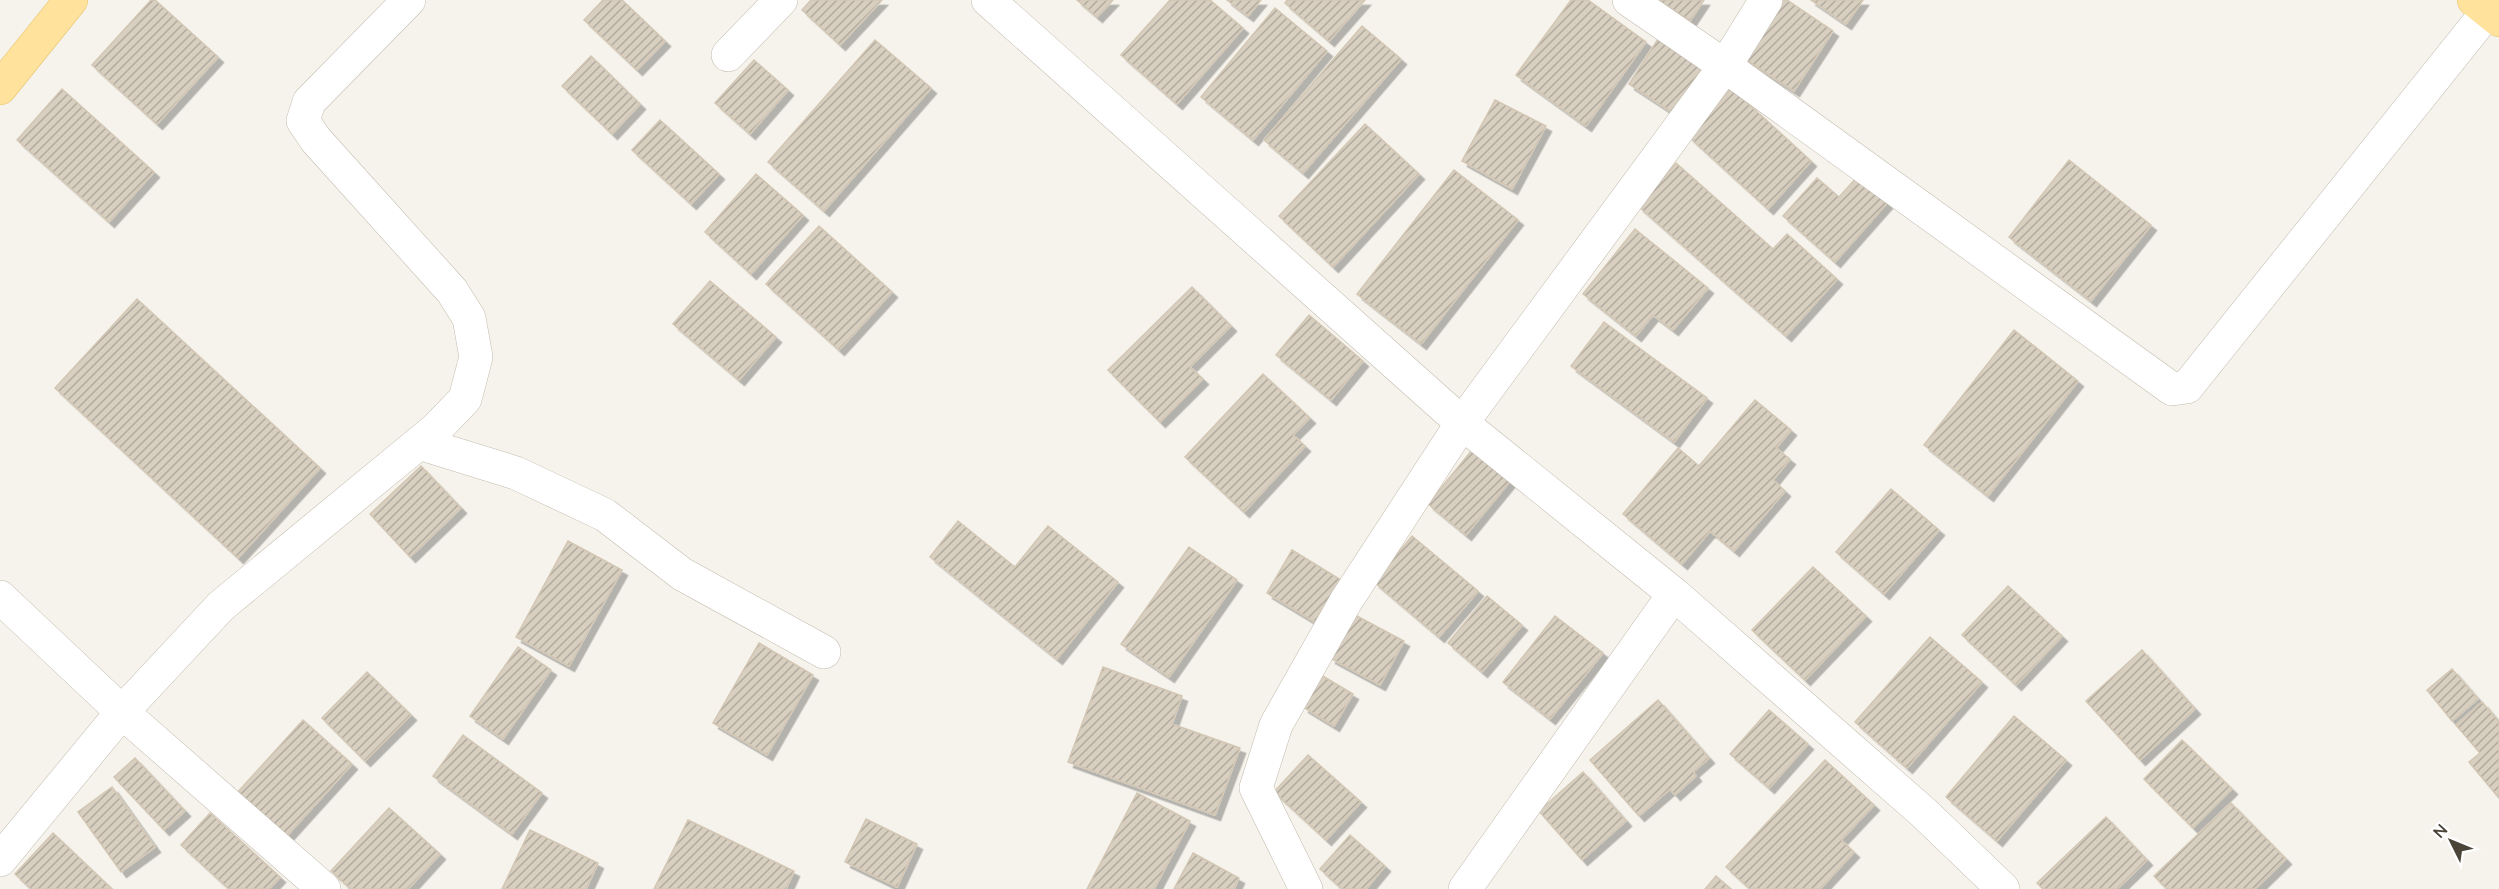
<svg xmlns="http://www.w3.org/2000/svg" width="2499" height="889" font-family="Mulish,sans-serif">
  <defs>
    <pattern id="building-hatch" width="6" height="6" patternUnits="userSpaceOnUse" patternTransform="scale(1.5)"><rect width="6" height="6" fill="#d8cfc1"/><path d="M-1 1l2-2M0 6l6-6M5 7l2-2" fill="none" stroke="#b1aa9e"/></pattern>
    <filter id="shadow"><feDropShadow dx="5.5" dy="5.5" stdDeviation="0" flood-color="#0004"/></filter>
  </defs>
  <rect width="100%" height="100%" fill="#f6f3ec"/>
  <path fill="url(#building-hatch)" stroke="#d3c7b4" stroke-width="1.5" filter="url(#shadow)" d="M151,0h4l63,57 -61,67 -65,-59z
    M603,0h19l43,41 -28,29 -53,-50z
    M811,0h71l-42,45 -38,-35z
    M1077,0h36l-16,17z
    M1170,0h40l33,28 -66,76 -56,-49z
    M1227,0h34l-13,16z
    M1287,0h78l-36,41 -44,-38z
    M1571,0h17l58,42 -60,84 -70,-51z
    M1658,0h46l-14,21z
    M1780,0h7l46,31 -39,60 -51,-33z
    M1811,0h52l-17,24z
    M1275,8l52,43 -74,89 -52,-43z
    M1362,26l39,33 -98,114 -39,-33z
    M1660,36l44,29 -31,48 -44,-29z
    M875,40l56,48 -107,123 -56,-49z
    M591,56l49,48 -28,30 -50,-48z
    M754,60l34,30 -38,44 -35,-31z
    M1731,88l80,73 -43,48 -80,-73z
    M62,89l92,83 -45,50 -92,-82z
    M1495,100l51,26 -34,63 -50,-28z
    M660,120l59,54 -28,30 -59,-54z
    M1365,124l54,50 -86,93 -54,-51z
    M2069,160l82,65 -60,76 -82,-64z
    M1676,163l97,86 14,-15 50,45 -51,57 -148,-130z
    M1454,170l64,50 -97,124 -64,-50z
    M756,174l47,41 -52,59 -46,-42z
    M1857,177l30,26 -52,59 -52,-46 34,-38 22,19z
    M819,226l73,66 -53,58 -73,-66z
    M1635,229l73,59 -35,42 -20,-15 -17,21 -53,-42z
    M710,281l66,56 -37,43 -66,-56z
    M1192,287l39,39 -41,41 13,12 -43,43 -52,-52z
    M137,299l183,169 -82,90 -183,-170z
    M1309,315l54,46 -32,39 -55,-45z
    M1604,322l103,76 -33,44 -103,-76z
    M2014,330l64,51 -90,115 -64,-51z
    M1263,374l47,44 -17,17 12,11 -61,66 -59,-55z
    M1755,400l36,30 -15,18 14,11 -17,21 12,11 -51,60 -24,-20 -28,33 -59,-50 55,-66 21,18z
    M1472,450l38,31 -44,54 -38,-31z
    M421,466l40,42 -51,49 -40,-43z
    M1891,489l48,41 -55,64 -48,-42z
    M958,521l57,46 33,-41 70,56 -61,77 -127,-102z
    M1412,536l66,55 -39,46 -65,-55z
    M568,541l54,29 -53,96 -53,-29z
    M1189,547l48,33 -68,97 -48,-33z
    M1292,550l49,30 -26,42 -48,-29z
    M1813,567l53,49 -61,64 -53,-50z
    M2008,586l54,50 -46,49 -54,-50z
    M1487,596l35,29 -40,47 -34,-29z
    M1353,614l51,27 -24,44 -50,-27z
    M1555,616l48,37 -53,66 -47,-37z
    M1930,637l52,45 -75,86 -52,-46z
    M759,643l54,32 -46,80 -54,-32z
    M518,647l33,23 -48,69 -33,-23z
    M2142,650l53,59 -55,51 -54,-59z
    M1103,667l79,29 -10,28 68,24 -25,67 -147,-53z
    M2452,669l26,30 -26,22 -25,-31z
    M367,672l44,43 -46,46 -43,-43z
    M1321,675l32,19 -19,32 -31,-19z
    M1658,700l51,58 -16,14 3,4 -21,19 -5,-6 -31,27 -49,-56z
    M2482,702l17,20v76l-30,-36 11,-9 -24,-28z
    M1769,710l39,34 -39,44 -39,-34z
    M2014,716l52,44 -69,81 -51,-44z
    M303,720l49,44 -67,74 -48,-45z
    M463,735l79,58 -30,41 -79,-58z
    M2182,740l50,49 -39,39 -49,-49z
    M1308,755l53,47 -35,38 -52,-48z
    M135,758l50,53 -21,19 -50,-53z
    M1825,760l49,45 -33,35 13,12 -34,37h-70l-24,-22z
    M1583,772l43,49 -44,39 -43,-49z
    M112,787l43,60 -34,25 -43,-60z
    M1137,793l53,28 -36,68h-67z
    M2231,803l55,56 -31,30h-88l-13,-13z
    M389,808l51,46 -32,35h-57l-20,-18z
    M210,813l70,64 -11,12h-40l-48,-44z
    M2106,817l41,43 -30,29h-74l-6,-6z
    M866,819l51,25 -20,43 -52,-25z
    M688,820l106,51 -8,18h-132z
    M530,830l68,33 -12,26h-84z
    M53,833l59,56h-81l-16,-15z
    M1350,835l35,31 -19,23h-24l-22,-20z
    M1193,853l46,25 -5,11h-60z
    M1716,876l15,13h-26z"/>
  <g fill="none" stroke-linecap="round" stroke-linejoin="round">
    <g stroke="#c2bbae" stroke-width="34">
      <path id="minor" d="M988,0l474,423 212,171 250,219 79,76
        M1629,0l96,66 447,323 15,-2 301,-376
        M728,55l53,-55
        M419,443l97,30 89,42 77,59 142,78
        M0,597l122,115 202,177
        M0,860l122,-148 99,-106 215,-177 29,-30 11,-42 -7,-39 -17,-27 -136,-151 -13,-19 6,-19 100,-102
        M1306,889l-50,-101 20,-63 70,-124 116,-178 263,-357 41,-66
        M1465,889l209,-295"/>
    </g>
    <g stroke="#e6c16a" stroke-width="34">
      <path id="major" d="M2474,0l25,20
        M0,88l71,-88"/>
    </g>
    <use href="#minor" stroke="#fff" stroke-width="33"/>
    <use href="#major" stroke="#ffe39c" stroke-width="33"/>
  </g>
  <g transform="translate(2451 841) rotate(313)" stroke="#ffffff" stroke-width="4.5" paint-order="stroke">
  <path d="M0-4.5L10 22L0 15L-10 22Z" fill="#4b4439"/>
  <text y="-9" font-size="16" font-weight="bold" text-anchor="middle" fill="#4b4439">N</text>
  </g>
</svg>
